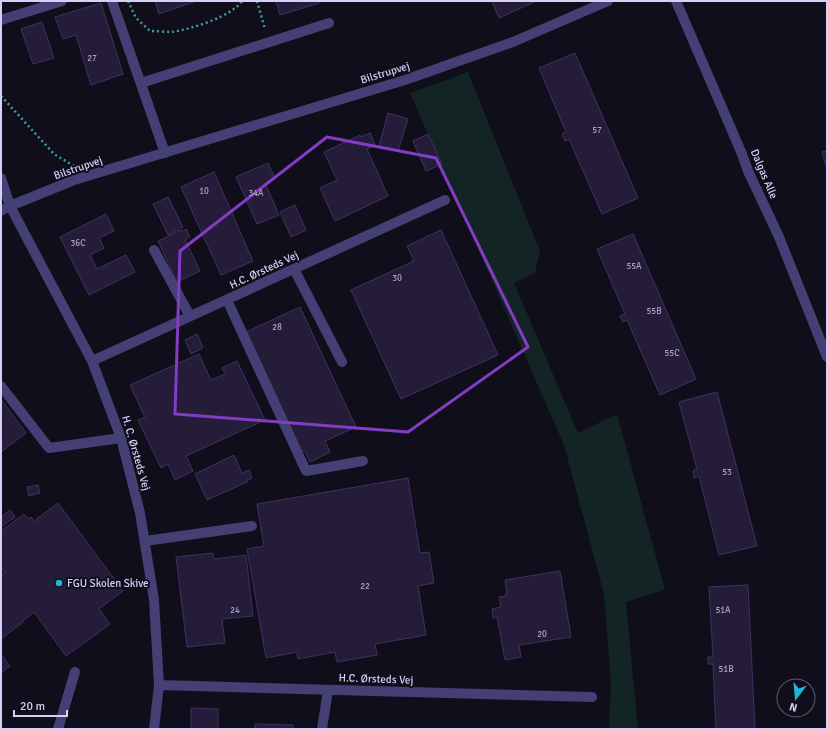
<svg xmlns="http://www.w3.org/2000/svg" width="828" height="730" font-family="Signika,sans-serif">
  <rect width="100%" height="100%" fill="#110e1b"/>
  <path fill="#122424" d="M468,72l72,179 -5,22 -21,10 64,150 39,-19 48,176 -39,12 12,127h-29l2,-47 -7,-88 -40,-149 -154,-352z"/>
  <path fill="#241c39" stroke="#3e3262" d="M155,1h41l-37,13z
    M276,1h42l1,2 -39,12z
    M492,1h42v1l-35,16z
    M101,3l22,71 -32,11 -15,-50 -13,4 -8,-22z
    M42,22l12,36 -21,6 -12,-35z
    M575,53l63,145 -36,16 -33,-75 -4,2 -3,-7 4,-2 -27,-64z
    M388,113l20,6 -10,32 -19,-5z
    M370,133l5,12 -8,4 21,47 -53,25 -15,-33 17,-8 -13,-28 36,-17 1,2z
    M428,134l14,30 -16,7 -13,-30z
    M827,151v18l-5,-17z
    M268,163l7,16 -10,4 14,32 -22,9 -21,-47z
    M214,172l39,89 -32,14 -40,-88z
    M168,197l15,30 -15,8 -15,-31z
    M295,205l11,25 -15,7 -11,-25z
    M106,214l8,17 -15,7 5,10 -14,7 7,14 29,-14 9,17 -46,23 -29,-58z
    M186,229l4,8 -5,3 15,31 -23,11 -19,-41 23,-11 1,1z
    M441,230l57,125 -97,44 -50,-109 63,-29 -7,-15z
    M633,234l63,145 -36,16 -33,-75 -4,2 -3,-6 5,-2 -28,-65z
    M300,307l56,120 -31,14 5,11 -20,10 -5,-11 -3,1 -56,-120z
    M197,334l6,14 -12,6 -6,-14z
    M199,354l12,26 14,-6 -3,-6 15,-7 28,59 -79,36 7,15 -18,9 -7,-16 -7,4 -23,-48 7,-3 -15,-32z
    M717,392l40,154 -38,9 -20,-79 -5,2 -1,-7 4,-2 -18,-67z
    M1,399l25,34 -25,19z
    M234,455l8,18 7,-3 3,8 -6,3 1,1 -40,18 -12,-26z
    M408,478l12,75 9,-1 5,31 -16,3 8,49 -51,9 2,11 -40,7 -2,-10 -37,7 -1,-7 -31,6 -19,-109 17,-3 -7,-42z
    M38,485l2,8 -11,3 -2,-9z
    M58,503l65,88 -24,18 11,15 -44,32 -32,-44 -11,9v1l-22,17v-63l4,-3 -4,-6v-36l23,-17 5,5 2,-2 3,4z
    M10,510l5,7 -14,10v-10z
    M213,553l1,6 32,-4 7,61 -31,3 3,24 -38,4 -11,-90z
    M560,571l11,66 -52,8 2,12 -16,3 -8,-43 -4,1 -1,-9 9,-2 -2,-10 7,-1 -1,-2h2l-2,-14z
    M748,585l7,144h-39l-3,-65h-5v-7h5l-4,-70z
    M1,654l9,12 -9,7z
    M191,708l27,1v20h-27z
    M255,724l38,1v4h-38z"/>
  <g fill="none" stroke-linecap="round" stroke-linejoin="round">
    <path stroke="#3d9e9e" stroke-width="2.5" stroke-dasharray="2 3" stroke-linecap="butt" d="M128,1l8,17 14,13c7,0 15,1 22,1 19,-3 59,-15 70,-31
      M257,1l8,28
      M1,96l53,58 20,12"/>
    <path stroke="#443f74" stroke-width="10" d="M112,1l53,152
      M676,1l66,153 6,17 31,66 48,120
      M1,20l61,-19
      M141,83l188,-60
      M1,178l9,28 82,155 29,77 19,75 14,87 5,85 -5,44
      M1,211l9,-5 64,-26 331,-100 108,-38 95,-41
      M154,250l36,66
      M294,269l48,93
      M227,300l79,171 57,-10
      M92,361l353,-161
      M1,386l48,62 72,-10
      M145,541l107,-15
      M159,685l433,12
      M58,729l17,-57
      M322,729l6,-39"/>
  </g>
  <path fill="none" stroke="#843cc5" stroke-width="3" stroke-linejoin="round" d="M327,137l109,21 92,189 -120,85 -233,-18 5,-163z"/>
  <circle fill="#1eb8d4" stroke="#110e1b" stroke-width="1.5" cx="59" cy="583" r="4"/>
  <g text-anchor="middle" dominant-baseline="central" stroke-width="4" stroke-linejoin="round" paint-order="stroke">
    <g font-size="9" fill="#aaa2c8">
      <text x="92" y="58">27</text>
      <text x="597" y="130">57</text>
      <text x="204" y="191">10</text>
      <text x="256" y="193">34A</text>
      <text x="78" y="243">36C</text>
      <text x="634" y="266">55A</text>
      <text x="397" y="278">30</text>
      <text x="654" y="311">55B</text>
      <text x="277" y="327">28</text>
      <text x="672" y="353">55C</text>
      <text x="727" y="472">53</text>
      <text x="365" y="586">22</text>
      <text x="235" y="610">24</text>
      <text x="723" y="610">51A</text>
      <text x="542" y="634">20</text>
      <text x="726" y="669">51B</text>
    </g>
    <g font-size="11" fill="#d6cff8" stroke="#110e1b">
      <text transform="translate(385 73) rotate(-17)">Bilstrupvej</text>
      <text transform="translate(78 168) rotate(-19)">Bilstrupvej</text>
      <text transform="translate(764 174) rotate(67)">Dalgas Alle</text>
      <text transform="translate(264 270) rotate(-25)">H.C. Ørsteds Vej</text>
      <text transform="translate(136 453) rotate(74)">H. C. Ørsteds Vej</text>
      <text transform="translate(376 679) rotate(2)">H.C. Ørsteds Vej</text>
    </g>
    <g font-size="11" fill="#d6cff8" stroke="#110e1b" text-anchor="start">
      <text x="67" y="583">FGU Skolen Skive</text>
    </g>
  </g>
  <rect width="828" height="730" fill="none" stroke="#d6cff8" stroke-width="4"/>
  <g transform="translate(796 698) rotate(196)"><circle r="19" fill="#110e1b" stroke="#605b73"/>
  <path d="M0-3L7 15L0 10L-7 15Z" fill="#1eb8d4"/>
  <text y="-6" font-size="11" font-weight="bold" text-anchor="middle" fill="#d6cff8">N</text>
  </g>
  <path d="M14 710v6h53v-6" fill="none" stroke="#d6cff8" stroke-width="2"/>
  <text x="20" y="710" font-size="12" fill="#d6cff8" stroke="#110e1b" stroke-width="3" paint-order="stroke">20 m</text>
</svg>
